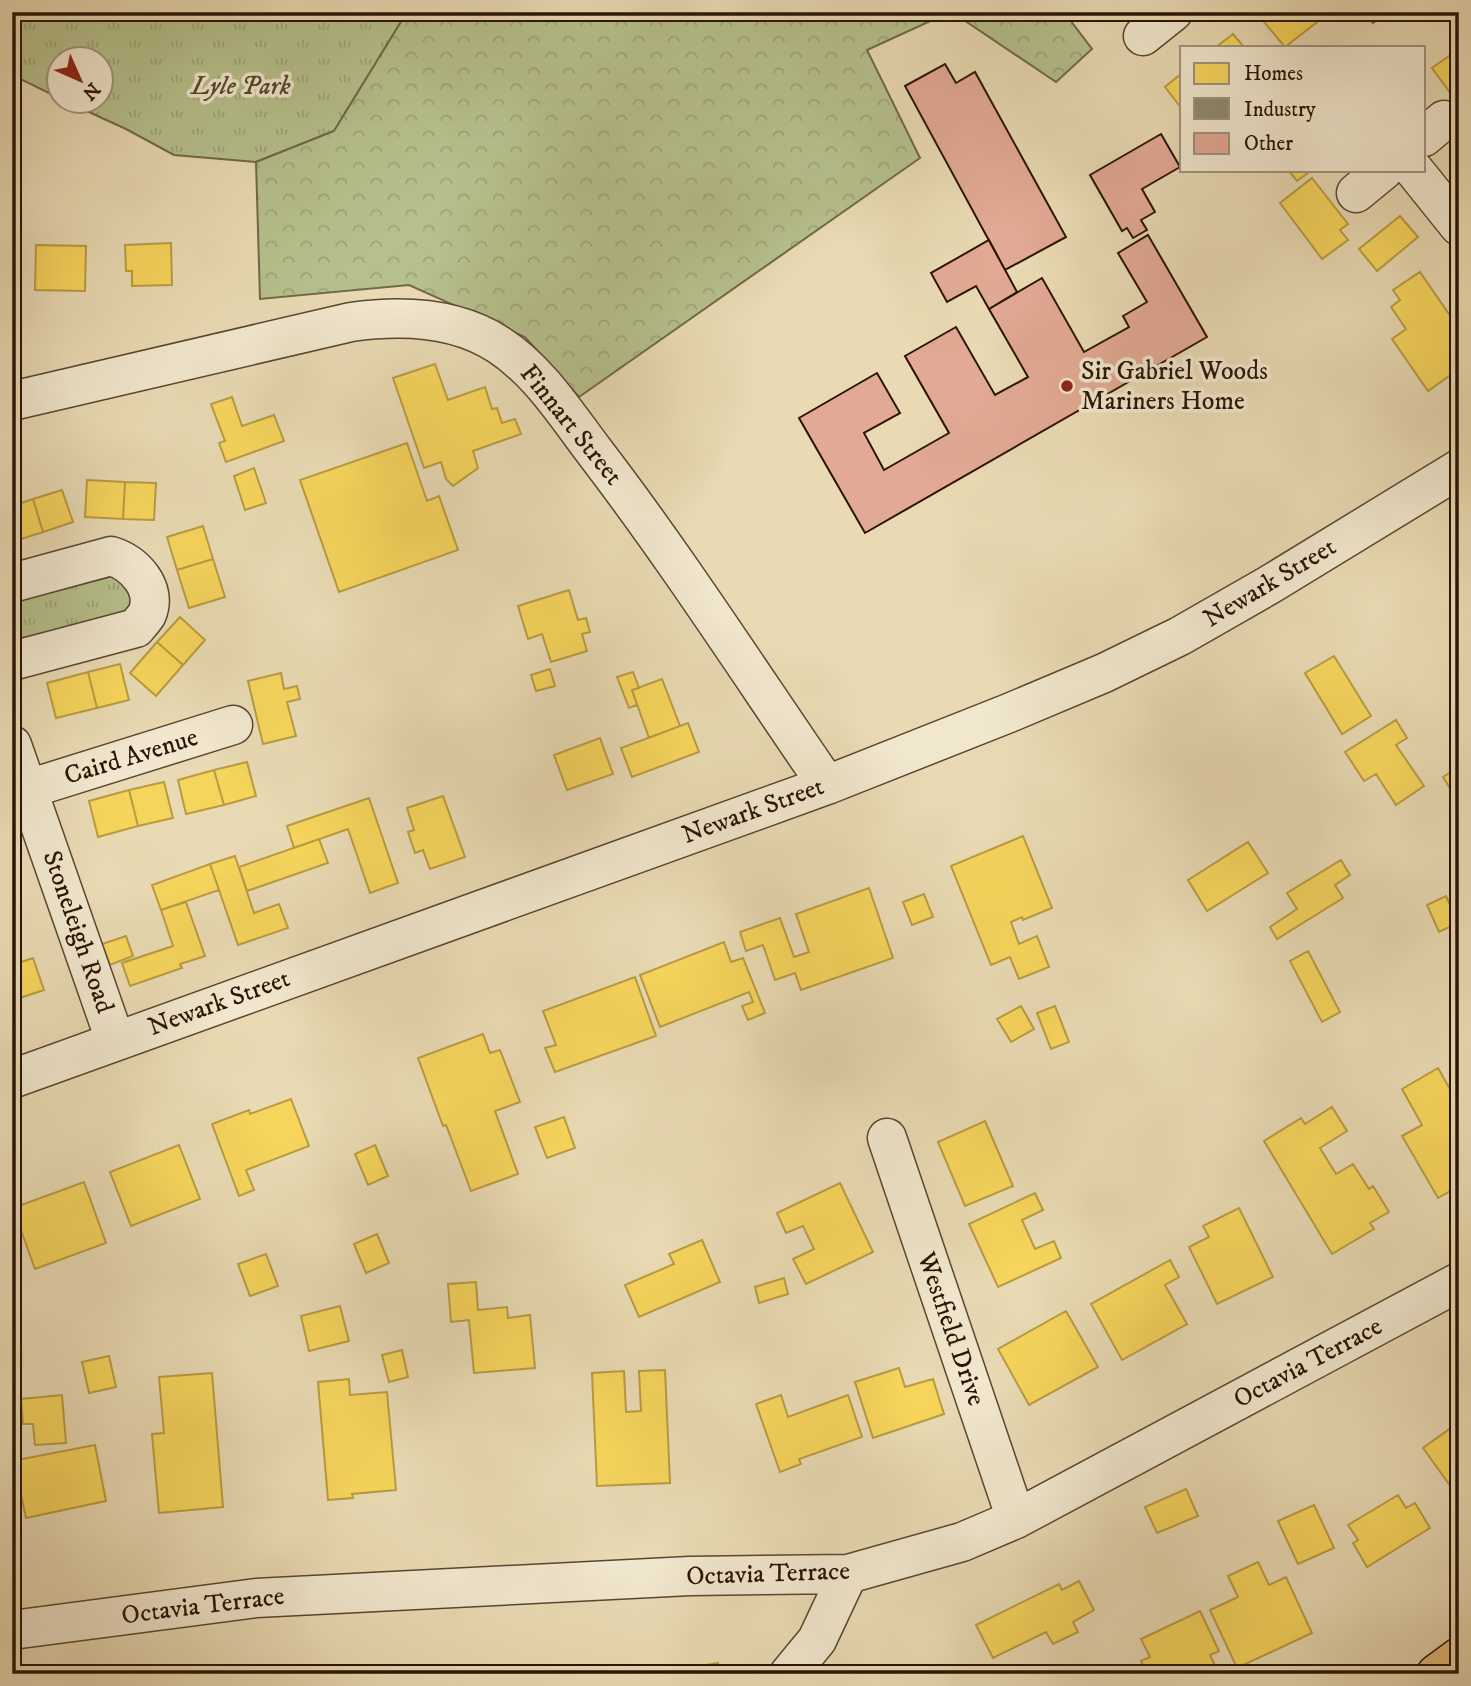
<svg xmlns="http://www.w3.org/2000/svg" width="1471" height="1686" font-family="'IM FELL DW Pica',serif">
  <defs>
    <pattern id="grass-tufts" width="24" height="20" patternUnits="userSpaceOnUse" patternTransform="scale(1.75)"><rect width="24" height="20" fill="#b6c08c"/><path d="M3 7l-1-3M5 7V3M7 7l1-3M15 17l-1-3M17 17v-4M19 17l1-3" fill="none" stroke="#9da477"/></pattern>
    <pattern id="forest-crowns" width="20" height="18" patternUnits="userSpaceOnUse" patternTransform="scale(1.75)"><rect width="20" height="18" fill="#b6c08c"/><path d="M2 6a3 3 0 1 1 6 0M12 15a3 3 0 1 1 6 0" fill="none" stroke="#9da477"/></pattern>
  </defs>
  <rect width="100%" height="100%" fill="#e9dab3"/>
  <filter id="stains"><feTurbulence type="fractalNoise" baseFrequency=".00286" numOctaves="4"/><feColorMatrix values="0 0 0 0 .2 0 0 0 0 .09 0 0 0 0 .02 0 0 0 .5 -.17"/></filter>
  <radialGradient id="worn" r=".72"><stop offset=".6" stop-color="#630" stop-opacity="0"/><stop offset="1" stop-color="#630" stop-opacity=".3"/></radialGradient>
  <path fill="url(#grass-tufts)" stroke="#706a48" stroke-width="2" d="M12,12h395l-73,119 -78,31 -82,-7 -48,-26 -59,-27h35v-42h-42l-1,38 -47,-23z
    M113,576l15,10 5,9 -3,11 -6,8 -106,25 -6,-1v-36z"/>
  <path fill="url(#forest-crowns)" stroke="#706a48" stroke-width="2" d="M407,12h543l-83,38 53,108 -341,239 -54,-60 -116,-52 -149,14 -4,-137 78,-31z
    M952,12h112l28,37 -36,33z"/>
  <path fill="#f6d55c" stroke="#b99b42" stroke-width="2" d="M1264,12h66l-45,35 -26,-31z
    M1233,34l11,13h-28z
    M1459,49v56l-27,-37z
    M1182,73v36l-17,-22z
    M1288,170h24l-15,11z
    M1312,178l36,46 -8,6 8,10 -26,19 -42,-56z
    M1400,216l18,21 -41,34 -18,-22z
    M171,243l1,42 -40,1v-15h-6l-1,-26z
    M36,245l50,1 -1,45 -50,-1z
    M1420,272l29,42 10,-7v62l-31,22 -36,-52 14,-10 -15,-22 9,-7 -7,-10z
    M435,364l13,36 37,-13 7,22 5,-1 5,15 13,-4 6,15 -48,17 5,17 -25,18 -7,-7 -5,-17 -17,6 -31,-90z
    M232,397l10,29 32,-11 10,26 -58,21 -7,-19 6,-2 -14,-37z
    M407,443l20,58 12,-5 19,54 -119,42 -39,-112z
    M254,468l12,35 -21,7 -11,-34z
    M87,480l38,2 -2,37 -38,-2z
    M125,482l31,1 -2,37 -31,-1z
    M62,490l11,32 -30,10 -10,-33z
    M33,499l10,33 -31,10v-36z
    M203,526l10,33 -36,11 -10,-33z
    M213,559l12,38 -36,11 -12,-38z
    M569,590l9,30 8,-2 4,14 -8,2 5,17 -36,11 -9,-28 -14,5 -10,-33z
    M180,617l25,23 -22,25 -26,-23z
    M157,642l26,23 -27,31 -26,-23z
    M1334,656l37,60 -29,18 -37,-61z
    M120,664l9,36 -32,8 -9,-36z
    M550,669l5,17 -19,5 -5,-16z
    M88,672l9,36 -41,10 -9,-35z
    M633,672l6,16 -7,2 5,15 -8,3 -12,-31z
    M281,673l3,16 13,-3 3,13 -13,3 9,34 -33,8 -15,-63z
    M662,679l18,47 -31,12 -17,-48z
    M1396,720l11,18 -11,7 28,41 -28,19 -20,-31 -12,7 -19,-29z
    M688,723l11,29 -67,25 -11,-29z
    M600,738l13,36 -46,16 -13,-35z
    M247,762l9,34 -32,9 -10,-35z
    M1459,767v36l-16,-26z
    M214,770l10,35 -38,9 -8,-34z
    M164,782l9,36 -35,8 -9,-36z
    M129,790l9,36 -40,11 -9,-36z
    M443,796l22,61 -35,12 -7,-19 -8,3 -7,-21 6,-2 -7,-22z
    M369,798l29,85 -28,10 -22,-64 -54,19 -7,-22z
    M1023,836l29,72 -29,12 -1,-3 -11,5 8,22 18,-8 12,31 -30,12 -9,-22 -19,8 -40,-99z
    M319,839l9,24 -81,28 -8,-24z
    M1248,842l20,31 -61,38 -19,-31z
    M235,856l19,57 25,-9 9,24 -50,17 -28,-81z
    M1341,860l9,15 -15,10 8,13 -66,41 -7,-12 27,-18 -10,-16z
    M210,864l9,26 -58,20 -9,-25z
    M869,888l24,70 -92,32 -6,-17 -20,7 -12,-35 -17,6 -6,-19 40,-14 14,39 15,-5 -13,-38z
    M924,894l9,23 -21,8 -9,-23z
    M1446,896l12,27 -19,9 -12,-27z
    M186,902l19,54 -25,8 2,4 -52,18 -8,-23 51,-17 -12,-36z
    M126,936l7,20 -23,9 -8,-21z
    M724,942l7,20 12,-4 22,55 -17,7 -6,-14 11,-4 -4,-10 -89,35 -20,-52z
    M1308,951l32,61 -18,10 -32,-61z
    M33,958l11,32 -27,9 -5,-14v-20z
    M635,977l21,59 -101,36 -10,-24 11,-3 -13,-34z
    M1021,1006l13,23 -23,13 -14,-23z
    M1055,1006l14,36 -18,7 -14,-36z
    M483,1034l7,19 10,-3 20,52 -25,9 23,63 -47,17 -25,-66 -3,1 -25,-68z
    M1438,1068l21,37v81l-21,12 -36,-62 20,-11 -20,-36z
    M291,1099l18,47 -63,24 8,20 -15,6 -27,-72 37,-14 1,4z
    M1332,1107l15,24 -27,17 16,26 17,-10 16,25 4,-3 16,26 -19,11 4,6 -42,25 -68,-113 37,-23 4,6z
    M564,1117l11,31 -28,10 -12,-31z
    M985,1121l28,65 -48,20 -27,-64z
    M179,1145l21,54 -69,27 -21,-54z
    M375,1145l13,31 -20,9 -13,-31z
    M84,1182l22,61 -71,26 -22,-61z
    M840,1183l33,69 -67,32 -13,-25 21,-10 -11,-23 -17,7 -9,-20z
    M1035,1193l8,17 -21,10 13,29 19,-8 7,17 -63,29 -29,-63z
    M1239,1208l34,69 -56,27 -28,-57 20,-10 -6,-11z
    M377,1234l12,29 -23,10 -12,-29z
    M702,1240l18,42 -81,35 -14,-32 49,-21 -5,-10z
    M266,1254l12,32 -28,10 -12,-32z
    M1170,1260l9,17 -14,8 22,39 -65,36 -31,-56z
    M784,1278l4,16 -29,9 -4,-16z
    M476,1282l2,28 29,-3 1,11 22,-3 5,53 -61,5 -5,-53 -18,2 -3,-38z
    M340,1306l9,35 -40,10 -8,-35z
    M1066,1311l32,56 -69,38 -31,-56z
    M402,1350l6,27 -19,5 -7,-27z
    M109,1356l7,31 -27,6 -7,-31z
    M899,1368l6,19 28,-8 11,35 -71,24 -18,-56z
    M665,1370l5,113 -73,3 -5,-113 32,-2 2,41 15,-1 -2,-40z
    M212,1373l11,134 -64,6 -7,-79 12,-1 -5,-56z
    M349,1379l1,16 37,-3 9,98 -44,4 1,4 -25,2 -10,-118z
    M62,1395l4,48 -31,2 -2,-21h-10l-2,-25z
    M781,1395l7,22 60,-22 14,42 -63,22 2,5 -21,8 -24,-68z
    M1459,1422v76l-36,-50z
    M95,1445l11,56 -80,17 -7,-32 -7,2v-27z
    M1186,1489l12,27 -41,17 -12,-26z
    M1398,1495l8,13 9,-5 15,25 -63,39 -14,-24 5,-3 -10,-15z
    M1314,1505l20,43 -36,16 -20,-43z
    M1258,1562l11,23 17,-8 26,56 -75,35 -27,-58 28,-13 -10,-21z
    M1079,1581l15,29 -21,12 5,10 -25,12 -7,-12 -53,26 -17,-33 83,-41 3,6z
    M1200,1611l19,40 -9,4 9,19h-72l-6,-13 9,-4 -9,-18z
    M718,1663l2,11h-42l-1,-4z"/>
  <path fill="#8c8c6e" stroke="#6f684e" stroke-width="2" d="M1366,12h14l3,3 -10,8z
    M1459,168v18l-9,-11z"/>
  <path fill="#e2a994" stroke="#2a1405" stroke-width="2" d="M945,64l11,19 19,-11 91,165 -61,33 -100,-184z
    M1161,134l19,33 -38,22 13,23 -14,8 6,10 -14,8 -6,-10 -5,3 -32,-56z
    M1148,235l59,102 -342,196 -66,-115 78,-45 23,40 -36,20 20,37 65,-37 -44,-77 51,-29 39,68 33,-18 -39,-68 53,-31 42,74 45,-25 -6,-11 24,-14 -29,-49z
    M989,240l28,52 -28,17 -13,-23 -29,16 -16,-29z"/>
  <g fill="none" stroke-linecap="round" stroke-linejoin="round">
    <g stroke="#5a4630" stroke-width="41">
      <path id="minor" d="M1143,36l30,-24
        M1424,137l20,-17
        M1414,170l45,56
        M1356,193l28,-23
        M12,401l339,-79c50,-7 104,-6 148,23 40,26 66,68 95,106 82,107 156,222 233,334
        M12,583l99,-27c23,7 47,32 36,58 -2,4 -8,10 -11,14l-124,33
        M12,745l103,295
        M28,789l205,-64
        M12,1079l815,-294 182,-72 95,-40 76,-37 89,-51 190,-116
        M887,1138l129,381
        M12,1630l244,-32 434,-22 158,-2 114,-32 54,-23 443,-237
        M789,1674l28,-34 31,-66"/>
    </g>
    <g stroke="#2a1405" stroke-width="41">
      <path id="major" d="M1436,1674l23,-17"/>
    </g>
    <use href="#minor" stroke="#f1e7ce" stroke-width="38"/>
    <use href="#major" stroke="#e4bd7a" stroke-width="38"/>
  </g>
  <circle fill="#8f2418" stroke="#f1e7ce" stroke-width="2.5" cx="1067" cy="386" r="7"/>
  <g text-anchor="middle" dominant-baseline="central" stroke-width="7" stroke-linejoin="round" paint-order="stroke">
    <g font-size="26" font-style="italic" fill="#54482e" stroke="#f1e7ce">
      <text x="241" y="86">Lyle Park</text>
    </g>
    <g font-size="26" fill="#2a1405" stroke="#f1e7ce" text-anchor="start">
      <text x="1081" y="371">Sir Gabriel Woods<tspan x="1081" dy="30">Mariners Home</tspan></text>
    </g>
    <g font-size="26" fill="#2a1405" stroke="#f1e7ce">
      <text transform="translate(571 425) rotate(51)">Finnart Street</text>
      <text transform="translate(1270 583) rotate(-31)">Newark Street</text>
      <text transform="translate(131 757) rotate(-17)">Caird Avenue</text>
      <text transform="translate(753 811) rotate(-20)">Newark Street</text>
      <text transform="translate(78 932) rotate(71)">Stoneleigh Road</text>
      <text transform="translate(219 1003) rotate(-20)">Newark Street</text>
      <text transform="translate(951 1329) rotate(71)">Westfield Drive</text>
      <text transform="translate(1308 1363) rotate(-28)">Octavia Terrace</text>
      <text transform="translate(768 1574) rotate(-2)">Octavia Terrace</text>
      <text transform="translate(203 1606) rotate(-7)">Octavia Terrace</text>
    </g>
  </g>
  <rect width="1471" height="1686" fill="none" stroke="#e9dab3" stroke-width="42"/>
  <rect x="14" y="14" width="1443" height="1658" fill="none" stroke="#2a1405" stroke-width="3.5"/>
  <rect x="21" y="21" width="1429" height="1644" fill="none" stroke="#2a1405" stroke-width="2"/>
  <rect x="1180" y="46" width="245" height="126" fill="#f1e7ce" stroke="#a1937e" stroke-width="2"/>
  <rect x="1194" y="63" width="35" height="21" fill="#f6d55c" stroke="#a1937e" stroke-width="2"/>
  <text x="1244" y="80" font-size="21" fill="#2a1405">Homes</text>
  <rect x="1194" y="98" width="35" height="21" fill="#8c8c6e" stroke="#a1937e" stroke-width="2"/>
  <text x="1244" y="116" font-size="21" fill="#2a1405">Industry</text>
  <rect x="1194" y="133" width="35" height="21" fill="#e2a994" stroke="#a1937e" stroke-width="2"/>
  <text x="1244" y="150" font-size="21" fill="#2a1405">Other</text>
  <g transform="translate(80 80) rotate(135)"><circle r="33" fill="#f1e7ce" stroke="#a1937e" stroke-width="2"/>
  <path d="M0-5L12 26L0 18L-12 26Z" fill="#8f2418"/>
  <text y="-10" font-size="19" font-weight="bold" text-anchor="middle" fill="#2a1405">N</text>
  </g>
  <rect width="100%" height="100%" filter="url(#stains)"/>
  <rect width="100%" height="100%" fill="url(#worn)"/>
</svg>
